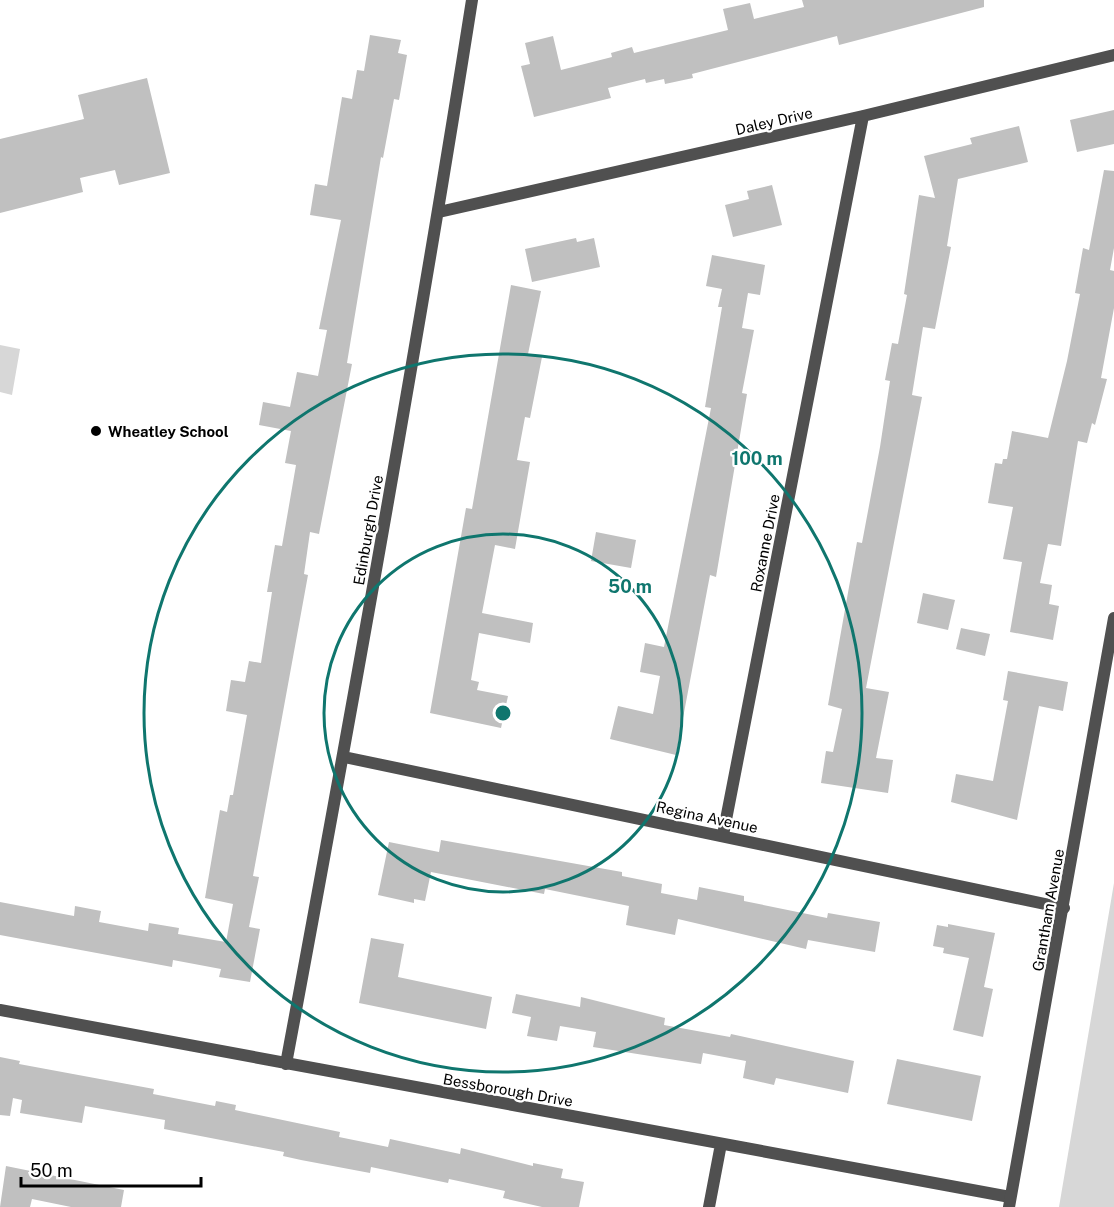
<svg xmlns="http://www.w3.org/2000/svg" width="1114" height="1207" font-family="'Public Sans',sans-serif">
  <rect width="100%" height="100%" fill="#fff"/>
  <path fill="#d7d7d7" d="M0,345l20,4 -8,46 -12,-3z
    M1114,883v324h-55z"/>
  <path fill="#c0c0c0" d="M802,0h182v7l-145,38 -2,-9 -145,38 1,4 -28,6 -1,-5 -18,4 -1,-4 -37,9 3,10 -77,19 -13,-51 9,-2 -5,-21 28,-7 8,34 51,-13 -1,-4 21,-6 2,6 94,-23 -5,-21 27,-6 4,16 50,-12z
    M370,35l31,5 -3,13 9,2 -8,45 -5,-1 -11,59 -2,-1 -34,206 5,1 -33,170 -9,-2 -6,42 4,1 -4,22 -51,279 6,1 -10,50 11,2 -10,53 -31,-5 2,-8 -48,-9 -1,7 -172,-32v-33l74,14 1,-10 26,5 -2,11 49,9 1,-8 30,5 -1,6 48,8 7,-38 -28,-6 15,-88 7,2 3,-17h3l14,-80 -21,-4 5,-31 14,2 4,-21 12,2 11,-71h-5l8,-47 7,1 14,-81 -11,-2 6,-32 -32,-6 4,-23 27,5 7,-35 21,4 9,-46 -8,-1 22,-109 -31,-5 5,-31 12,2 15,-89 10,2 5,-29 7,1z
    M147,78l23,95 -51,12 -4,-15 -35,8 3,14 -83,21v-74l84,-20 -6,-24z
    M1114,110v34l-37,8 -7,-32z
    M1019,126l9,36 -70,17 -11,67 4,1 -16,82 -12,-2 -11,68 10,2 -56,291 23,4 -13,66 17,2 -5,33 -67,-10 5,-32 7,1 9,-43 -14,-4 29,-163 5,1 18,-96 10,-66 -5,-1 7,-37 6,1 9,-49 -3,-1 15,-99 16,3 -11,-42 48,-12 -2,-6z
    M1104,170l10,1v77l-4,22 4,1v37l-13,70 6,1 -12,46 -3,-2 -5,20 -9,-2 -17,105 -13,-2 -8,39 12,2 -3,19 10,2 -6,34 -43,-8 12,-70 -19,-3 10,-52 -25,-4 7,-40 7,1 1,-5h4l5,-28 36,7 19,-77 13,-67 -5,-1 8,-45 6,2z
    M772,185l10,40 -49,12 -8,-32 24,-6 -2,-8z
    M576,238l1,4 17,-4 6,29 -68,15 -7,-33z
    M712,255l53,10 -5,30 -12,-2 -6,35 12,2 -12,63 5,1 -31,183 -6,-2 -34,180 -66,-16 8,-33 35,8 7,-38 -20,-4 5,-29 19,4 47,-239 -6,-1 17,-100h-4l4,-18 -16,-3z
    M511,285l30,6 -13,63 14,3 -12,61 -5,-1 -8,43 13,2 -15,87 -20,-4 -13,68 51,10 -3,20 -51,-10 -8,47 8,2 -2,8 31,6 -7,32 -71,-15 36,-205 6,1z
    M596,532l40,8 -5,28 -40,-7z
    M923,593l32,7 -7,30 -31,-7z
    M961,628l29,6 -5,22 -29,-7z
    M1008,671l60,11 -5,29 -24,-5 -22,114 -66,-18 5,-28 37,7 15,-80 -5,-1z
    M441,840l181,32v4l40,8 -1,9 36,7 2,-13 45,9v5l83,17 1,-5 52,9 -5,30 -67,-12 -2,9 -128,-30 -3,16 -49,-10 3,-19 -84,-17 -1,5 -113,-22 -6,29 -11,-2v4l-36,-8 11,-53 50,10z
    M948,924l47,9 -11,54 9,2 -10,48 -30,-7 16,-72 -26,-5 1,-5 -11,-2 4,-21 11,2z
    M371,938l33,6 -6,33 94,20 -6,32 -127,-26z
    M516,994l64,13 1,-10 84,21 -1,7 66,12 1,-3 123,27 -6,32 -72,-15 -2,7 -31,-7 3,-17 -43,-8 -2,11 -108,-17 3,-15 -36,-6 -3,15 -30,-5 4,-19 -19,-4z
    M0,1057l20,4 -1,3 135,25 -1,5 62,12 1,-5 20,4 -1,5 105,22 -1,5 49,10 2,-8 70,15 1,-6 72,18v-3l30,6 -2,9 23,4 -5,25h-37l-39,-9 2,-7 -56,-12 -1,4 -77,-16 -1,6 -69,-13 -18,-4 1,-4 -120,-23 1,-9 -80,-14 -3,17 -62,-10 2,-13 -9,-2 -3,18 -10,-1z
    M897,1059l84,17 -9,45 -85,-17z
    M6,1166l118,24 -3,17h-50l-39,-8 -2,8h-30z"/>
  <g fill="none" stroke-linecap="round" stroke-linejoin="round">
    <path stroke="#505050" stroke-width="12" d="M439,212l424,-96 251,-61
      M344,757l720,151
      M723,835l140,-719
      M0,1010l1010,187
      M286,1064c66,-354 130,-708 186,-1064
      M709,1207l12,-63"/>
    <path stroke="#505050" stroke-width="12" d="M1009,1207l105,-589"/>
  </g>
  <g fill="none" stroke="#0f766e" stroke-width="3">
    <circle cx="503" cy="713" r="179"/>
    <circle cx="503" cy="713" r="359"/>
  </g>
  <circle fill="#000" stroke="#fff" stroke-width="2" cx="96" cy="431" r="6"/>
  <g text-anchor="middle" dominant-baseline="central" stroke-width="4.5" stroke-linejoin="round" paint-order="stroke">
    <g font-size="15" fill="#000" stroke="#fff">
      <text transform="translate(774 121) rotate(-13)">Daley Drive</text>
      <text transform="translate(368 530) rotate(-80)">Edinburgh Drive</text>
      <text transform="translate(765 543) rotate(-79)">Roxanne Drive</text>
      <text transform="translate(707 817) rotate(12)">Regina Avenue</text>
      <text transform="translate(1048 910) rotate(-80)">Grantham Avenue</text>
      <text transform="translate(508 1090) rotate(10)">Bessborough Drive</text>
    </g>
    <g font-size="15" font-weight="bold" fill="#000" stroke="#fff" text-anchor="start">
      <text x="108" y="431">Wheatley School</text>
    </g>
  </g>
  <circle cx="503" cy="713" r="9" fill="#0f766e" stroke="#fff" stroke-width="3"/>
  <g font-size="18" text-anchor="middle" font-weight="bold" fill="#0f766e" stroke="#fff" stroke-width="4.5" stroke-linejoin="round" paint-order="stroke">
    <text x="757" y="465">100 m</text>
    <text x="630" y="593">50 m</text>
  </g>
  <path d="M21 1177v9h180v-9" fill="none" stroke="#000000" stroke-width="3"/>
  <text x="30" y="1177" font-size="18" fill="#000000" stroke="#ffffff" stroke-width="4.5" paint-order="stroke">50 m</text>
</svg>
